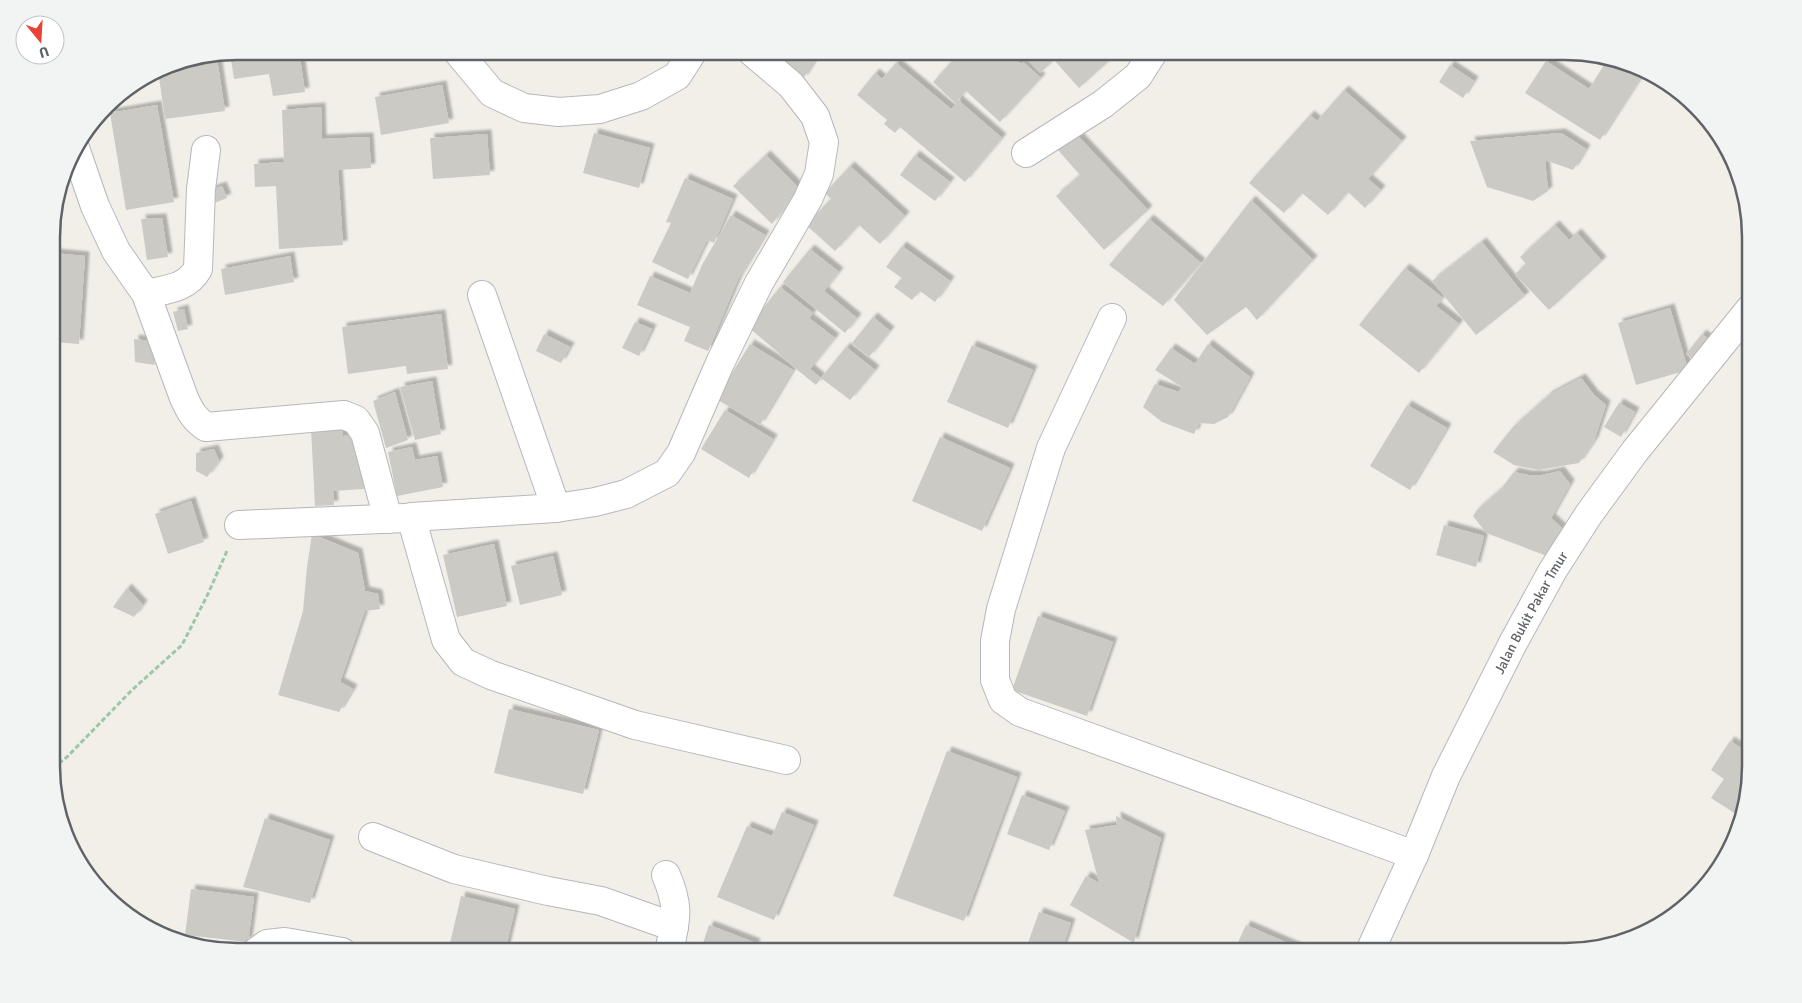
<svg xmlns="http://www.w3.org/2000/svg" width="1802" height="1003" font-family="Signika,sans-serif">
  <defs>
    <filter id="shadow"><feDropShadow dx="4.5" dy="-4.5" stdDeviation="1" flood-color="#0004"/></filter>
  </defs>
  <rect width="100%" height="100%" fill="#f1efe8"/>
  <path fill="#cccac5" filter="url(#shadow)" d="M237,51h62l6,41 -32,4 -4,-22 -35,5 -4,-26z
    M369,51h16l-10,8z
    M770,51h51l-18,28z
    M961,51h46l14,13 2,-2 18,16 -41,44 -34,-31 -8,9 44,38 -37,44 -65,-55 -5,6 -11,-9 3,-4 -30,-25 18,-22 7,6 14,-16 55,46 5,-5 -23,-22z
    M1030,51h90l-41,37 -25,-28 -14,13 -16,-17z
    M217,59l8,52 -60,8 -7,-49 6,-3z
    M1546,61l43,28 17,-27 38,10 -44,68 -75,-47z
    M1450,65l24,16 -11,17 -24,-16z
    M442,85l7,38 -68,12 -6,-38z
    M1344,90l58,51 -34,38 13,11 -16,18 -17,-16 -20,23 -26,-22 -18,20 -35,-30 61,-68 7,6z
    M157,105l17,97 -48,8 -16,-97z
    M321,107l1,32 47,-2 2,31 -33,2 5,75 -64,4 -3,-63 -21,1 -1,-23 30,-2 -2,-52z
    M594,133l56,15 -11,40 -56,-15z
    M1075,133l73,77 -44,40 -48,-54 24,-21 -23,-26z
    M1561,133l25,16 -13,21 -28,-10 3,31 -15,10 -46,-14 -17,-46z
    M487,134l3,41 -57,4 -3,-41z
    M766,155l33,33 -27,36 -39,-38z
    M915,155l35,27 -15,19 -35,-26z
    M850,166l55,50 -25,28 -21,-19 -24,26 -29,-26 25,-26 -6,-6z
    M685,178l48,21 -19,44 -7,-3 -19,39 -36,-17 19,-39 -5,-1z
    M222,186l5,12 -20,8 -5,-13z
    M1251,200l62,60 -56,60 -11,-13 -39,28 -33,-35z
    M731,215l34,20 -27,44 -30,72 -24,-10 6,-14 -53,-22 13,-29 40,17 12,-28z
    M162,218l6,39 -21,3 -6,-41z
    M1149,219l52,44 -38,43 -54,-41z
    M1555,225l14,15 8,-7 25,28 -53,49 -34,-36 11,-10 -6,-7z
    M1482,242l43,54 -49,39 -44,-54z
    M902,246l48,35 -15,21 -15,-11 -8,9 -18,-13 8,-9 -16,-11z
    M810,249l29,23 -15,19 33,27 -12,15 -62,-51z
    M53,253l32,3 -6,88 -26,-2z
    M290,256l4,26 -69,13 -4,-26z
    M1405,268l38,30 -7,8 23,18 -40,49 -60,-48z
    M780,287l33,26 -4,5 26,20 -25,31 11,9 -5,7 -37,-30 1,-1 -32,-27z
    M1670,308l18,62 -52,15 -18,-62z
    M184,309l4,20 -10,2 -5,-19z
    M441,314l7,55 -41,5 -1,-8 -58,8 -6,-47z
    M873,317l17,14 -21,26 -17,-14z
    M635,322l17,7 -13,27 -17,-8z
    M544,334l26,13 -9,16 -25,-12z
    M1702,334l12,10 -15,19 -13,-9z
    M134,339l16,2 5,24 -20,-3z
    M750,344l43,26 -33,55 -44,-26z
    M1208,344l42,33 -22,40 -14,7 -15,-1 -5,11 -32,-12 -19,-15 12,-23 24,8 3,-5 -27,-17 16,-22 24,16z
    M972,345l61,25 -25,58 -61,-26z
    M846,347l29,23 -25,30 -29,-22z
    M1581,378l13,17 12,10 -12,36 -15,22 -40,7 -25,-5 -21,-13 20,-25 36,-32z
    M432,381l9,53 -26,6 -15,-53z
    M395,392l13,48 -22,8 -13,-47z
    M1619,403l16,9 -14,25 -17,-10z
    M1407,405l40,23 -37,62 -40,-24z
    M725,410l48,29 -24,39 -48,-29z
    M343,428v8l18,-1 3,54 -31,2 1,14 -19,1 -4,-77z
    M940,437l70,31 -28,63 -70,-30z
    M412,447l3,13 22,-4 6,31 -46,9 -9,-44z
    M214,449l5,12 -12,16 -11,-6v-18z
    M1560,471l10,13 -19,34 13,12 -17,26 -61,-23 -13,-17 4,-6 24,-21 13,-17 14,3h14z
    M191,501l13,41 -36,12 -13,-40z
    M1444,525l40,11 -8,31 -40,-12z
    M312,534l46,19 7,38 13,3 2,15 -15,2 -25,71 13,7 -14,23 -61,-17 25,-84 4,-44z
    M494,544l13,62 -50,11 -14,-62z
    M553,556l9,39 -42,10 -9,-39z
    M127,588l16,17 -9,12 -21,-10z
    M1038,616l75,26 -26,74 -75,-26z
    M509,709l90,21 -16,64 -89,-21z
    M1730,741l19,12 1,-2v27l-11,38 -28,-18 13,-19 -13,-9z
    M947,751l70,26 -53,144 -71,-25z
    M1022,795l43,16 -16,39 -42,-16z
    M782,812l32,13 -40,95 -57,-23 30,-71 25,10z
    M1116,816l45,22 -27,105 -64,-38 16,-29 13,7 -14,-53 32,-5z
    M265,818l65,22 -20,63 -67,-16z
    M191,889l63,8 -6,45 -63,-7z
    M461,896l54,13 -10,43h-57z
    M1039,912l32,11 -10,29h-11l-22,-9z
    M709,925l47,18 -3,9h-53z
    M1246,925l60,26h-72z"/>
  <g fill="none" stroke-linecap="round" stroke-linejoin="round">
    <g stroke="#b5b8bc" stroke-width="30">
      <g id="minor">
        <path d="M457,51l35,42 32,15 35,4 41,-3 41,-13 36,-20 16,-25"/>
        <path d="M751,51l40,34 24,31 9,26 -5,32 -11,25 -49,84 -39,80 -39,90 -14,20 -41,21 -31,8 -39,6 -145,9 35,123 17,22 28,13 144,50 151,35"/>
        <path d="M75,148l20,58 21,45 30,43 38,104c6,13 10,21 22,29l138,-12 12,5 9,13 23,86"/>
        <path d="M1026,153l77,-49 35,-28 16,-25"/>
        <path d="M146,294c21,-5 40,-5 52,-25l3,-80 5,-39"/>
        <path d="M482,295l74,213"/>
        <path d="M1112,318l-61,130 -50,161 -6,32v39l8,20 17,12 394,143"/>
        <path d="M239,525l166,-7"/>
        <path d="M373,837l81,32 94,22 53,10 73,26"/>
        <path d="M666,875c14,33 10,43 3,77"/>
        <path id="s1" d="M1370,951l44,-96 32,-79 67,-133 40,-73 36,-56 46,-63 115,-142"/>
        <path d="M256,952l11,-8 18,-2 57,10"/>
      </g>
    </g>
    <path stroke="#9cc7a9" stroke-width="3" stroke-dasharray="5 2.5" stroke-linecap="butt" d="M53,768l14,-11 65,-67 50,-45 25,-49 20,-45"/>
    <use href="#minor" stroke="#fff" stroke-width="28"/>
  </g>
  <g text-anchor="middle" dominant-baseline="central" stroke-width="4.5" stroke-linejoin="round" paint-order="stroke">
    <g font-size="14" fill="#5f6368" stroke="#fff">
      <text stroke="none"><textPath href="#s1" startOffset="375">Jalan Bukit Pakar Tmur</textPath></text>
    </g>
  </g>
  <path d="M0 0H1802V1003H0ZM237 60H1565A177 177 0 0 1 1742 237V766A177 177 0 0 1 1565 943H237A177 177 0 0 1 60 766V237A177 177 0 0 1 237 60Z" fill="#f2f3f3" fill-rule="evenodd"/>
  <path fill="none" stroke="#5f6368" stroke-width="2.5" d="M237 60H1565A177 177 0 0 1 1742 237V766A177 177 0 0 1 1565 943H237A177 177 0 0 1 60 766V237A177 177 0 0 1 237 60Z"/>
  <g transform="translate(40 40) rotate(162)"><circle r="24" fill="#ffffff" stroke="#bfc1c3"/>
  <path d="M0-4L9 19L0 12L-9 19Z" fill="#ea4335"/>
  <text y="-8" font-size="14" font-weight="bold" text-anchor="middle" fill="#5f6368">U</text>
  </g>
</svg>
